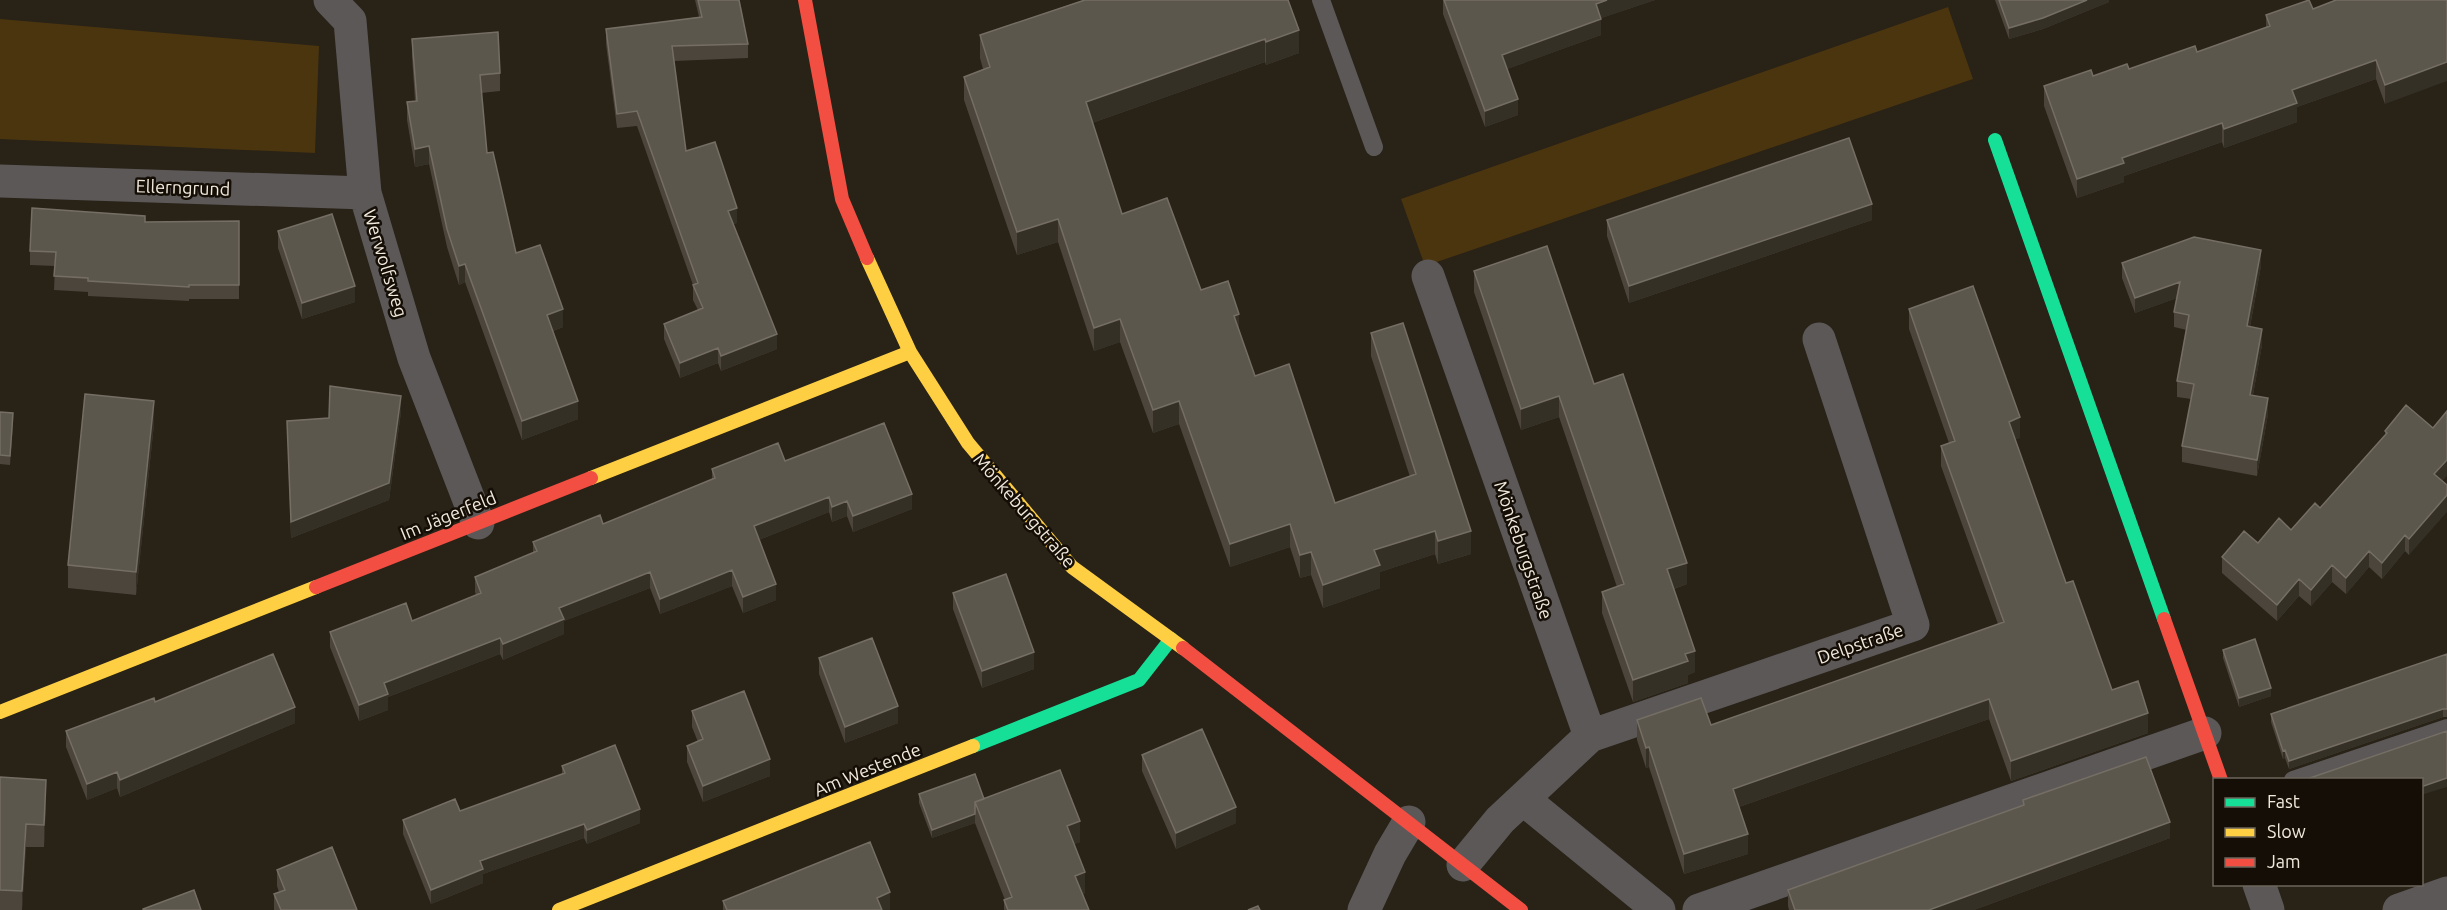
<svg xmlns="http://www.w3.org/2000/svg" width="2447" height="910" font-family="Ubuntu,sans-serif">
  <rect width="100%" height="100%" fill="#282217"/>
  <path fill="#4b350f" d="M1948,7l25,72 -548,187 -24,-67z
    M0,19l319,27 -4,107 -315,-14z"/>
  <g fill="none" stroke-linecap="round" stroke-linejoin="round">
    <path stroke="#5c5858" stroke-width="18" d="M1321,0l53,147
      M2293,780l154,-52"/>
    <path stroke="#5c5858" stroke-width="33" d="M330,0l20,21 15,172 49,165 64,165
      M0,181l365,12
      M1428,276l162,460 -90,84 -37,45
      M1590,736l323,-111 -94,-286
      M1523,799l136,111
      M2259,884l9,26
      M1364,910l26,-56 19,-32
      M1699,910l506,-177
      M2399,910l48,-17"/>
    <path stroke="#16e098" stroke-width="14" d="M1995,140l169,479
      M973,746l166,-66 32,-41"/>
    <path stroke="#ffcf43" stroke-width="14" d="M867,258l43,94 58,91 104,124 111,81
      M591,478l319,-126
      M0,712l316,-125
      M559,910l414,-164"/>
    <path stroke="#f24e42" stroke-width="14" d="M805,0l37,199 25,59
      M316,587l275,-109
      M2164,619l57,161
      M1183,648l338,262"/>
  </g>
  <path fill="#4b453c" d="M695,0h44l9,44v14l-74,3 12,90 51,72 -4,1 44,125 -56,22 -3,-8 -38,15 -16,-39v-15l34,-14 -5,-10v-15l-56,-159 -20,2 -11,-84v-15l93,-12z
    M1083,0h205l11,53 -33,12 -1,-3 -173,61 30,91 79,76 38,42 16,44 80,127 75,-26 -39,-121v-23l100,221 -33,10 -3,-10 -55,18v16l-57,20 -12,-33 -11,3 -10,-31 -60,20 -51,-143 -26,9 -33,-91 -26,9 -36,-109 -41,13 -53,-155v-23l19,-8 -3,-11v-23z
    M1443,0h212l-54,18v17l-94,34 11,46 -33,12 -42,-113z
    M1995,0h114v2l-66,27 -34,10z
    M2447,0l-62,104 -9,-25 -79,28v15l-73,26 -2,-6 -98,34v6l-47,16 -33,-92v-20l85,-17 68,-17 69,-25v-12l47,-6z
    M412,39l88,34v18l-19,2 6,60 29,100 47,74 -10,4 25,88 -56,21 -57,-158 -6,3 -12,-38 -18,-83 -14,3 -8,-47v-18l8,-1 -3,-44z
    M1607,220h265l-243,83 -22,-67z
    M239,221v78h-50v2l-101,-5v-4l-34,-2 1,-24 -25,-1v-14l115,-29z
    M278,231l77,71 -53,17 -24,-71z
    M2122,263l139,3 -11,61 12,18 -9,50 15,19 -11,62 -75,-14v-16l9,-47 -14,-2v-16l10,-51 -13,-3v-15l3,-14 -42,15 -13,-35z
    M1474,271l120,113 93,200 -13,5 21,83 -7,3v8l-55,19 -31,-89v-21l15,-5 -58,-170 -38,13 -47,-138z
    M1909,309l111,129 -5,1 51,144 46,107 36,43 -137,48 -22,-62 -250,88 9,47 -64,20 -35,-107 -3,1 -9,-28v-20l74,5 287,-101 -57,-158v-20l8,-3 -40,-114z
    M0,412l13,10 -3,43 -10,-1z
    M401,412l-12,88 -98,38 -4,-117z
    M154,424l-18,171 -68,-7v-23z
    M2385,431l58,50 -34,74 -4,-4 -23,28 -13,-12 -23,27 -14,-12 -21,24 -12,-10 -22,25 -55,-48v-16l69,-27 29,-22 65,-72z
    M785,461l127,48 -59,23 -6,-16 -15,6 -3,-10 -70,28 17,60 -33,13 -11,-27 -72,28 -10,-26 -86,33v13l-61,26 -3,-6 -112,43v13l-29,11 -29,-74v-15l82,-11 64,-26 -1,-3v-15l58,-24v-11l70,-18 109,-45v-10z
    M953,593l81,76 -52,19 -29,-79z
    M2223,650l48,46 -32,11 -16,-49z
    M2447,654v63h-4l-154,52 -4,-11 -2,1 -12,-37v-8z
    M819,658l79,65 -53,20 -26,-69z
    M155,702l140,21 -175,74 -3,-9 -30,12 -21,-53v-16z
    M692,711l78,65 -67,26 -16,-40v-16l11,-4 -6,-15z
    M1142,755l94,68 -60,26 -34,-78z
    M562,766l78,57 -53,21 -3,-6 -101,36v9l-52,21 -28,-70v-14l57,-9 102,-37z
    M0,777l46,26 -2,44h-18l-4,63h-22z
    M919,794l65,5 96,43 -6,2 11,49 -2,1 6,16h-85v-10h1l-30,-77 -43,15 -13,-35z
    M2023,800l147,38 -196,72h-185l-1,-4v-16l235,-85z
    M277,870l80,40h-83v-16l5,-2 -2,-6z
    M723,901l167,9h-167z"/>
  <path fill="#353026" d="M1607,0h48l-59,20v-16z
    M2087,0h22v2l-66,27 -34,10v-11z
    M1601,19v16l-99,36v-16z
    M1299,30v23l-33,12v-23z
    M1265,39v23l-179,63v-23z
    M2376,60v19l-79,28v15l-73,26v-19l68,-39z
    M2447,62v19l-62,23v-19z
    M1518,99v16l-33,12v-16z
    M2222,123v19l-98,34v6l-47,16v-19l45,-21z
    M429,146v18l-14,3v-18z
    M1872,204v16l-243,83v-17z
    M737,208v15l-9,3v-15z
    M1058,219v23l-41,13v-23z
    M2261,250v16l-14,76v-16z
    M465,264v18l-6,3v-19z
    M2180,282v15l-45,16v-15z
    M355,286v16l-53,17v-16z
    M563,309v18l-16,6v-18z
    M1239,314v23l-5,-21z
    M1120,319v23l-26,9v-23z
    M2262,329v16l-12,66v-16z
    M777,334v15l-56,22v-15z
    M718,348v15l-38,15v-15z
    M401,396v16l-12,88 -98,38v-16z
    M1559,396v21l-38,13v-21z
    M2268,398v16l-11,62v-16z
    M154,401v23l-18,171v-23z
    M578,401v18l-56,21v-19z
    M1179,401v23l-26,9v-23z
    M13,413v9l-3,43v-9z
    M2020,417v21l-11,4v-20z
    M2447,460v16l-13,14v-16z
    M912,494v15l-59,23v-16z
    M2447,495v17l-38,43v-16z
    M829,497v15l-75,30v-16z
    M847,501v15l-15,6v-15z
    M1290,524v23l-60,20v-23z
    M1435,531v23l-55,18v16l-57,20v-23l51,-35z
    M1471,531v23l-33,10v-23z
    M2405,535v16l-23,28v-16z
    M2369,551v16l-23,27v-16z
    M1311,552v23l-11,3v-23z
    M1687,563v21l-20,7v-22z
    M2332,565v17l-21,24v-16z
    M732,570v16l-72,28v-15z
    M650,572v16l-86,33v13l-61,26v-16l56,-36z
    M2299,579v17l-22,25v-16z
    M776,584v16l-33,13v-16z
    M500,638v16l-112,43v13l-29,11v-16l25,-22z
    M1695,651v21l-7,3v8l-55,19v-22l52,-26z
    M1034,652v17l-52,19v-17z
    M2271,688v8l-32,11v-9z
    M1989,699v20l-256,90v-20z
    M898,706v17l-53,20v-16z
    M295,707v16l-175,74v-17z
    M2443,709v8l-154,52v-8z
    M2148,713v20l-137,48v-20z
    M1649,747v20l-3,1v-20z
    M2285,750v8l-2,1v-8z
    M770,759v17l-67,26v-16z
    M117,772v16l-30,12v-16z
    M2447,778v9l-26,8v-8z
    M46,780v23l-2,44v-22z
    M1236,807v16l-60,26v-16z
    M640,809v14l-53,21v-14z
    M975,814v9l-43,15v-8z
    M1080,821v21l-13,5v-21z
    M2170,822v16l-196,72h-45z
    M26,824v23l-4,63v-19z
    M584,824v14l-101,36v9l-52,21v-14l49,-29z
    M1748,834v20l-64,20v-20z
    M1085,872v21l-10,4v-21z
    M890,892v18h-13v-12z"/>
  <path fill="#5c574d" stroke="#746e64" stroke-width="1.5" d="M698,0h41l9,44 -76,2 14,105 29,-9 22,66 -9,3 49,123 -56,22 -3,-8 -38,15 -16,-39 39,-16 -10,-23 5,-2 -61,-172 -20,3 -11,-85 96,-12z
    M1085,0h203l11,30 -33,12 -1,-3 -179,63 36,112 45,-16 34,92 27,-9 11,33 -5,2 21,60 34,-12 46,139 81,-29 -45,-141 32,-10 68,208 -33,10 -3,-10 -61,19 6,15 -57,20 -12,-33 -11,3 -10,-31 -60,20 -51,-143 -26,9 -33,-91 -26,9 -36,-109 -41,13 -53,-155 26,-10 -10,-32z
    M1444,0h163l-11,4 5,15 -99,36 16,44 -33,12z
    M1999,0h88l-44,18 -34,10z
    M2309,0l4,9 23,-9h111v62l-62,23 -9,-25 -84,30 5,13 -73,26 -2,-6 -100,35 2,5 -47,16 -33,-93 47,-16 2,6 34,-12 2,5 66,-23 2,6 73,-26 -4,-11z
    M498,32l2,41 -20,2 7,78 6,-1 23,101 24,-8 23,64 -16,6 31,86 -56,20 -57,-157 -6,2 -12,-37 -18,-83 -14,3 -8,-47 10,-1 -5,-62z
    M1849,138l23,66 -243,82 -22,-66z
    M32,208l113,8v6l94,-1v64h-50v2l-101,-6v-3l-34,-2 2,-24 -26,-1z
    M332,214l23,72 -53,17 -24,-72z
    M2194,237l67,13 -14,76 15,3 -12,66 18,3 -11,62 -75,-14 12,-62 -17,-3 12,-66 -15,-3 6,-30 -45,16 -13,-35z
    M1547,246l47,138 29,-10 64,189 -20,6 28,82 -10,3 3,7 -55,19 -31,-88 22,-8 -65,-188 -38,13 -47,-138z
    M1973,286l47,131 -11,5 57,161 7,-2 39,109 26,-9 10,32 -137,48 -22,-62 -256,90 15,45 -64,20 -35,-107 -3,1 -9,-28 64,-22 10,27 293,-103 -63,-176 14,-5 -46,-132z
    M330,386l71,10 -12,87 -98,39 -4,-101 42,-3z
    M85,394l69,7 -18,171 -68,-7z
    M2406,405l27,23 14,-17v49l-13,14 13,11v10l-38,44 -4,-4 -23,28 -13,-12 -23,27 -14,-13 -21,25 -12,-11 -22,26 -55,-48 22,-26 14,12 21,-25 12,12 24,-27 5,5 67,-75 -2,-2z
    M0,412l13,1 -3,43 -10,-1z
    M884,423l28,71 -59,22 -6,-15 -15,6 -3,-10 -75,29 22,58 -33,13 -11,-27 -72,29 -10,-27 -91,36 5,11 -61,25 -3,-6 -116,45 4,11 -29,11 -29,-73 76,-29 6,18 69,-28 -6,-16 62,-26 -4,-9 67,-27 3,9 112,-46 -3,-9 66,-26 7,18z
    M1006,574l28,78 -52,19 -29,-78z
    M872,638l26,68 -53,21 -26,-69z
    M2255,639l16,49 -32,10 -16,-48z
    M273,654l22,53 -175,73 -3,-8 -30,12 -21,-53 88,-33 1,4z
    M2447,654v55h-4l-154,52 -4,-11 -2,1 -12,-37z
    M744,691l26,68 -67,27 -16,-40 16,-7 -11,-28z
    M1202,729l34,78 -60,26 -34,-78z
    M2447,731v47l-26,9v-7h-117z
    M615,745l25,64 -53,21 -3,-6 -104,37 3,8 -52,21 -28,-70 52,-21 5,12 105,-38 -3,-7z
    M2146,757l24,65 -241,88h-134l-7,-20 236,-85 -1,-5z
    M1060,770l20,51 -13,5 18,46 -10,4 14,34h-81l-4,-10 8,-3 -37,-95z
    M975,774l9,25 -9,3v12l-43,16 -13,-36z
    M0,777l46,3 -2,45 -18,-1 -4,67 -22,-1z
    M870,842l20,50 -13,6 5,12h-155l-4,-9z
    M332,847l25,63h-76l-7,-16 11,-4 -8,-20z
    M194,890l7,20h-58v-1z
    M1258,906l2,4h-12z"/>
  <g text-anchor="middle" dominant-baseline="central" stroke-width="5" stroke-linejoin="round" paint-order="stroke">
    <g font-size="18" fill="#f1e9dc" stroke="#140e06">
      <text transform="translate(183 187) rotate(2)">Ellerngrund</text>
      <text transform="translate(386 263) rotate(73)">Werwolfsweg</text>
      <text transform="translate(1025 510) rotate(49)">Mönkeburgstraße</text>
      <text transform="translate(448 515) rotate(-22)">Im Jägerfeld</text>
      <text transform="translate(1524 550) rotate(71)">Mönkeburgstraße</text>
      <text transform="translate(1860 643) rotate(-19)">Delpstraße</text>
      <text transform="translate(867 769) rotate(-22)">Am Westende</text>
    </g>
  </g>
  <rect x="2213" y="778" width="210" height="108" fill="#140e06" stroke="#6c665c" stroke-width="1.5"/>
  <rect x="2225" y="798" width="30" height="9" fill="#16e098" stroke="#6c665c" stroke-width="1.5"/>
  <text x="2267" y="808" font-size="18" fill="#f1e9dc">Fast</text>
  <rect x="2225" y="828" width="30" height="9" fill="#ffcf43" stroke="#6c665c" stroke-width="1.5"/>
  <text x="2267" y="838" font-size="18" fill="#f1e9dc">Slow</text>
  <rect x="2225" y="858" width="30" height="9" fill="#f24e42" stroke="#6c665c" stroke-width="1.5"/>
  <text x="2267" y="868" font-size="18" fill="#f1e9dc">Jam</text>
</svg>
